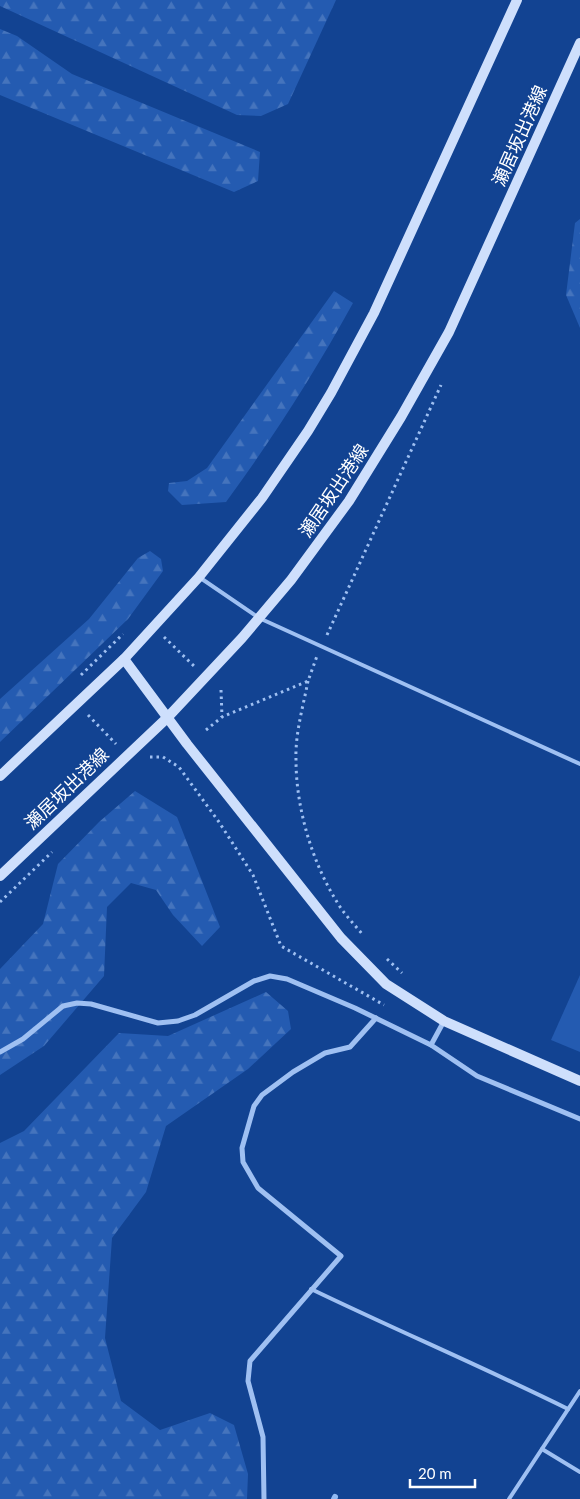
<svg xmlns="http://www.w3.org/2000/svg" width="580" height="1499" viewBox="0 0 580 1499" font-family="Lato,'Noto Sans JP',sans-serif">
	<defs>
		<pattern id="forest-firs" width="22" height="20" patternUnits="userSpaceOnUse" patternTransform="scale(1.25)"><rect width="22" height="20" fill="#245bb1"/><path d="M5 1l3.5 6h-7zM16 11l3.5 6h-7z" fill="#4574bd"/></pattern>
	</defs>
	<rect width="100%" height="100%" fill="#124392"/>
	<path fill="#245bb1" d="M 580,975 L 580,1052 L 551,1040 Z"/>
	<g fill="url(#forest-firs)">
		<path d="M 0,0 L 336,0 L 288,104 L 261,116 L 237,115 L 0,6 Z"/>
		<path d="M 0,29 L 17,36 L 72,74 L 260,152 L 258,181 L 234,192 L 0,95 Z"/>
		<path d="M 580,219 L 580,328 L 566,295 L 575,223 Z"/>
		<path d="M 334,291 L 353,303 C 315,372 273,438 226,502 L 182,505 L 168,491 L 169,483 L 187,481 L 207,468 Z"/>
		<path d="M 150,551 L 161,559 L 163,571 L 128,619 L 0,742 L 0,699 L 89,619 L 138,558 Z"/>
		<path d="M 135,791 L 177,817 L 220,927 L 202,946 L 173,915 L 156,890 L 131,883 L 107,907 L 104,976 L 44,1046 L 0,1075 L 0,969 L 43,924 L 58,864 L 99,822 Z"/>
		<path d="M 266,992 L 288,1011 L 291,1029 L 248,1069 L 166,1126 L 146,1192 L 112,1238 L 105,1338 L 121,1401 L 160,1430 L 210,1413 L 234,1425 L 248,1474 L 247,1499 L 0,1499 L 0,1143 L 24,1131 L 119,1033 L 168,1036 Z"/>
	</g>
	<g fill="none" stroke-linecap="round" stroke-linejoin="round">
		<path stroke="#90baf5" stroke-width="6" d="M 334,1499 L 335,1497"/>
		<g stroke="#9fc0f2" stroke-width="3" stroke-dasharray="2.5 4" stroke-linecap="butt">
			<path d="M 327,635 L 441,385"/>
			<path d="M 164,637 L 194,666"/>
			<path d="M 81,675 L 123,634"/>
			<path d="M 308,681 C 303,707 295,734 296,760 C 296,808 312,862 337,902 C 344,914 354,924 363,935"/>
			<path d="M 221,690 L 222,717"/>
			<path d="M 88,715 L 116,744"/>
			<path d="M 206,730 L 222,717 L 308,681 L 317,656"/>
			<path d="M 150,757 L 163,757 L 179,767 L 219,822 L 253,875 L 281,946 L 384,1005"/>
			<path d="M 0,902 L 52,852"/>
			<path d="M 387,959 L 402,973"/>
		</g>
		<g stroke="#9fc0f2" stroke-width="4">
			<path d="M 199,577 L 259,618 L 580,764"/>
			<path d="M 311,1289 C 396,1330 483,1367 568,1409"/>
			<path d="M 542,1449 L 580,1472"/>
			<path d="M 509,1499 L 580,1391"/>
		</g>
		<g stroke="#9fc0f2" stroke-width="5">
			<path d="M 444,1021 L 431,1045 L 477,1076 L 580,1119"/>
			<path d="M 0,1052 L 23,1039 L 63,1006 L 77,1003 L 91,1004 L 158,1023 L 178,1021 L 195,1015 L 254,981 L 270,976 L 287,979 L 355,1008 L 431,1045"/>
			<path d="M 264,1499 L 263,1437 L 248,1381 L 250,1361 L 341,1256 L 258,1188 L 243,1162 L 242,1148 L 254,1106 L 262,1095 L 293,1072 L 325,1053 L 350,1047 L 376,1018"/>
		</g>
		<g stroke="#cedffc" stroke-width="10">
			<path d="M 124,659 L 187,744 L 341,938 L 386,984 L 444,1021 L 580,1081"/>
			<path d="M 0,776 L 124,659 L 199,577 L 262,498 L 308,431 L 331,393 L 374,313 L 517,0"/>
			<path d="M 0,876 L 167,718 L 242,638 L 291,580 L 349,501 L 401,417 L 449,332 L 580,43"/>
		</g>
	</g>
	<g text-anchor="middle" stroke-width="4" stroke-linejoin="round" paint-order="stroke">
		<g font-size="18" fill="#fff" stroke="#124392">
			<text transform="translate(520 136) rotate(-66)" y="6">瀬居坂出港線</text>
			<text transform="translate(334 491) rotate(-56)" y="6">瀬居坂出港線</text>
			<text transform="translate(67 789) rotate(-44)" y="6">瀬居坂出港線</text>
		</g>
	</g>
	<path d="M410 1479v8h65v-8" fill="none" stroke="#ffffff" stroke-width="2.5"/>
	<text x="418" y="1479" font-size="15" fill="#ffffff" stroke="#124392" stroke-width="4" paint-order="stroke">20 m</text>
</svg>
